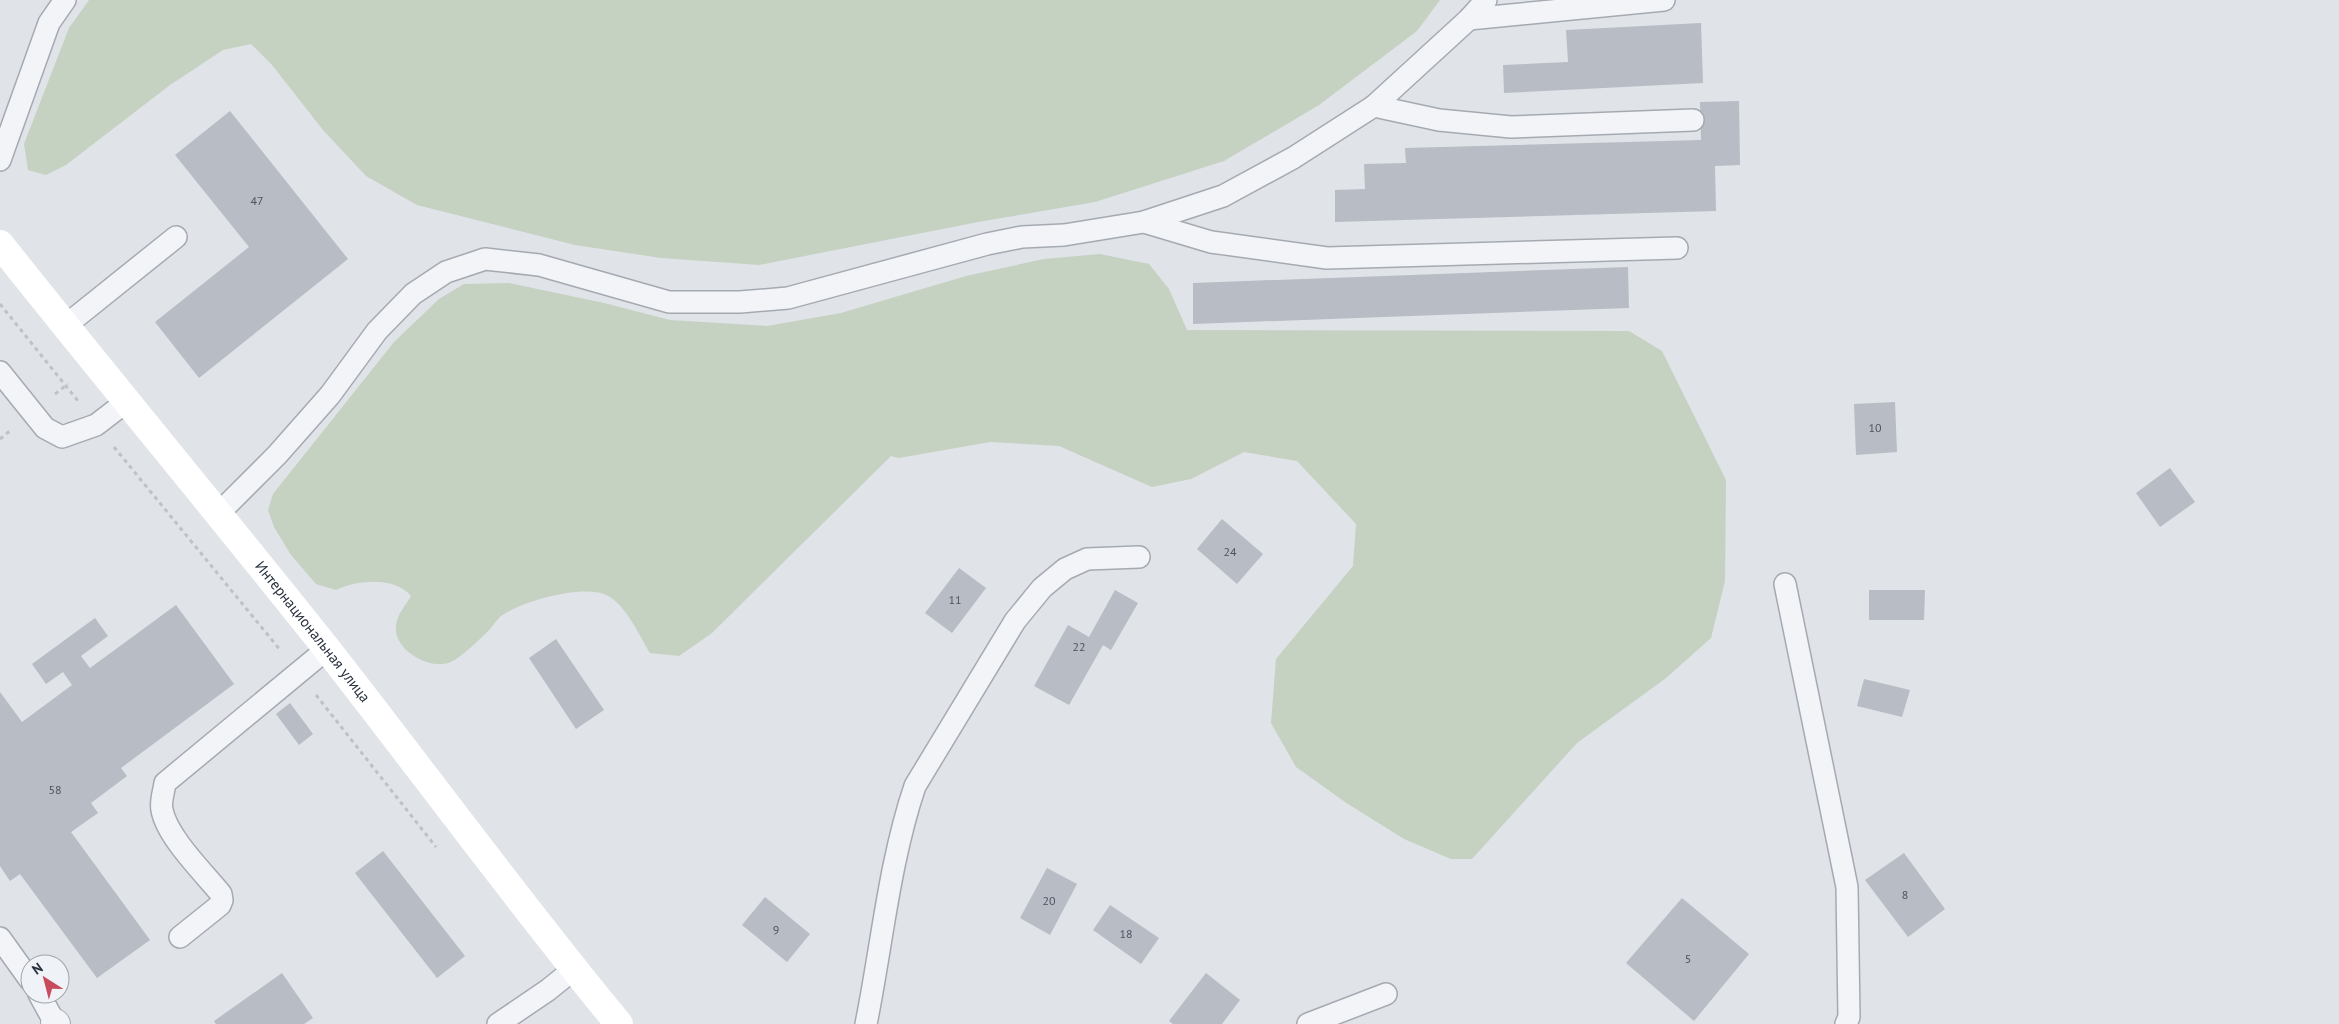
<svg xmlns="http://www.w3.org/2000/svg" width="2339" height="1024" viewBox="0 0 2339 1024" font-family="'PT Sans',sans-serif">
	<rect width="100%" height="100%" fill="#e0e3e8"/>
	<g fill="#c5d1c1">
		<path d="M 89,0 L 1440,0 L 1417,31 L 1319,105 L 1224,161 L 1095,202 L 978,222 L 759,265 L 661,258 L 575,245 L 417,205 L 366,176 L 323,130 L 272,65 L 251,44 L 223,50 L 170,85 L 66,165 L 46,175 L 28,170 L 24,144 L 69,28 Z"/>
		<path d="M 1100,254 L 1149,264 L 1169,289 L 1187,330 L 1629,331 L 1662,351 L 1726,480 L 1725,581 L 1711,638 L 1666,678 L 1577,743 L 1472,859 L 1451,859 L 1404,839 L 1345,802 L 1296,767 L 1271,723 L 1276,659 L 1353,566 L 1356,524 L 1297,461 L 1244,452 L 1191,479 L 1152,487 L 1059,446 L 990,442 L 899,458 L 891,456 L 712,633 L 679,656 L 650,653 C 639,635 628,609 610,597 C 588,582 522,601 501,616 C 496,620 492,628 486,633 C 479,640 460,658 451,662 C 430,671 393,650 396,626 C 397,614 406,605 411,596 C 395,576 356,580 336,590 L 316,584 L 291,555 L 274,527 L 268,510 L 273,494 L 394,342 L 439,299 L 464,284 L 509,283 L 604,303 L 670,320 L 767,326 L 841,313 L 966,276 L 1044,259 Z"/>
	</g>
	<g fill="#b7bcc5">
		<path d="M 1701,23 L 1703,83 L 1504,93 L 1503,65 L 1568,62 L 1566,30 Z"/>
		<path d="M 1739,101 L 1740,165 L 1715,166 L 1716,211 L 1335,222 L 1335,190 L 1365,189 L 1364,164 L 1406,163 L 1405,148 L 1701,140 L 1700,102 Z"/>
		<path d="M 230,111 L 348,259 L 199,378 L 155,322 L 249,247 L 175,155 Z"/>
		<path d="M 1628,267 L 1629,308 L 1193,324 L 1193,283 Z"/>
		<path d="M 1895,402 L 1897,452 L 1856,455 L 1854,404 Z"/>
		<path d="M 2170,468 L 2195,502 L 2160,527 L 2136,493 Z"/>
		<path d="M 1222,519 L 1263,554 L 1237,584 L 1197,549 Z"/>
		<path d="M 959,568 L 986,588 L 952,633 L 925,613 Z"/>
		<path d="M 1115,590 L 1138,603 L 1111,650 L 1103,645 L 1069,705 L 1034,686 L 1068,625 L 1089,637 Z"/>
		<path d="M 1869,590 L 1925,590 L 1924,620 L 1869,620 Z"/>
		<path d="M 176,605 L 234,684 L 121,768 L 127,776 L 91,803 L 98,813 L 71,832 L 150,940 L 97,978 L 20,874 L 10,881 L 0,866 L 0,692 L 22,722 L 72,685 L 63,672 L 46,684 L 32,664 L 95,618 L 108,636 L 81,656 L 90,668 Z"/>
		<path d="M 556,639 L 604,710 L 576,729 L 529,658 Z"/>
		<path d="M 1864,679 L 1910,690 L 1902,717 L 1857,706 Z"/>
		<path d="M 290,703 L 313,734 L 299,745 L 276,714 Z"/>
		<path d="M 383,851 L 465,956 L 437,978 L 355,873 Z"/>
		<path d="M 1904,853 L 1945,909 L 1908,937 L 1865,880 Z"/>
		<path d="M 1047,868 L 1077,884 L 1050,935 L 1020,918 Z"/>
		<path d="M 765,897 L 810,934 L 787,962 L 742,925 Z"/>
		<path d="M 1682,898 L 1749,954 L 1694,1021 L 1626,963 Z"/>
		<path d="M 1110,905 L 1159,938 L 1141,964 L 1093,930 Z"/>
		<path d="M 282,973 L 313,1018 L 304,1024 L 216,1024 L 214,1021 Z"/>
		<path d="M 1206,973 L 1240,1000 L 1222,1024 L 1173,1024 L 1169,1021 Z"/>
	</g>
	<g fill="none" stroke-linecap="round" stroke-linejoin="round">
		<defs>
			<g id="service">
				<path d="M 1469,19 L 1664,0"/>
				<path d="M 1374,106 L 1439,120 L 1511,127 L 1693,120"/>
				<path d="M 0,160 L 49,23 L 65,0"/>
				<path d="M 1144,222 L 1211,242 L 1327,258 L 1677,248"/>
				<path d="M 65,326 L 176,237"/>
				<path d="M 0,372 L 45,428 L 62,437 L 96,425 L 126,402"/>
				<path d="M 218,514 L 277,455 L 330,395 L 377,331 L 413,294 L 446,272 L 485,259 L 539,265 L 669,302 L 740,302 L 788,298 L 987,244 L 1022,237 L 1064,235 L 1144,222 L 1223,196 L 1293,158 L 1374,106 L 1469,19 L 1486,0"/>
				<path d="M 1785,584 L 1847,887 L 1849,1017 L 1846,1024"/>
				<path d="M 180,937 L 220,905 L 222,900 L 221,894 C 204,873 167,837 162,810 C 160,802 164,791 165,783 L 327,649"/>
				<path d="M 0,938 L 30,980"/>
				<path d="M 39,994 L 55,1023 L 53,1024"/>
				<path d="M 498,1024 L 548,990 L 574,969"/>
				<path d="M 866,1024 C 882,945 889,863 915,786 L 1015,621 L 1042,588 L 1065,569 L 1087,559 L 1139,557"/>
				<path d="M 1308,1024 L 1386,994"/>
			</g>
			<path id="minor" d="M 55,1023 L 56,1024"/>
		</defs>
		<use href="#service" stroke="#a5aab2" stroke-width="24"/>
		<use href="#minor" stroke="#a5aab2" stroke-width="30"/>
		<g stroke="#bec1c7" stroke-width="3" stroke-dasharray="4 4" stroke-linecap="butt">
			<path d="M 0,304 L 78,401"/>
			<path d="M 55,394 L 68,384"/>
			<path d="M 0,439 L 11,430"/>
			<path d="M 114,447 L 281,651"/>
			<path d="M 316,695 L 436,847"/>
		</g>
		<use href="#service" stroke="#f2f4f7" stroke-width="21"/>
		<use href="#minor" stroke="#f2f4f7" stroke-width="28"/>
		<path stroke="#fff" stroke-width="28" id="s1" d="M 0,244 C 108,380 219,513 327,649 C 425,774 518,902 619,1024"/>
	</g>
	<g text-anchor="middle" stroke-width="5" stroke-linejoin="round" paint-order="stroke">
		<g font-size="12" fill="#4c5460">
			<text x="257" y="205">47</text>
			<text x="1875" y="432">10</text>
			<text x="1230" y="556">24</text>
			<text x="955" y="604">11</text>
			<text x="1079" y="651">22</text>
			<text x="55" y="794">58</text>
			<text x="1905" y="899">8</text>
			<text x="1049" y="905">20</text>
			<text x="776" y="934">9</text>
			<text x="1126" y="938">18</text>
			<text x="1688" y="963">5</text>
		</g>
		<g font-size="15" fill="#29313e" stroke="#eff2f6">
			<text dy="5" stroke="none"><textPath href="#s1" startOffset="498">Интернациональная улица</textPath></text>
		</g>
	</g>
	<g transform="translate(45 979) rotate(324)"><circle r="24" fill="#eff2f6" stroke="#a0a5ac"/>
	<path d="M0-4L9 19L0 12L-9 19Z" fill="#c74b5c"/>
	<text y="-8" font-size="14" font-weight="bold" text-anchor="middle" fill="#29313e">N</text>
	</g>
</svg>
